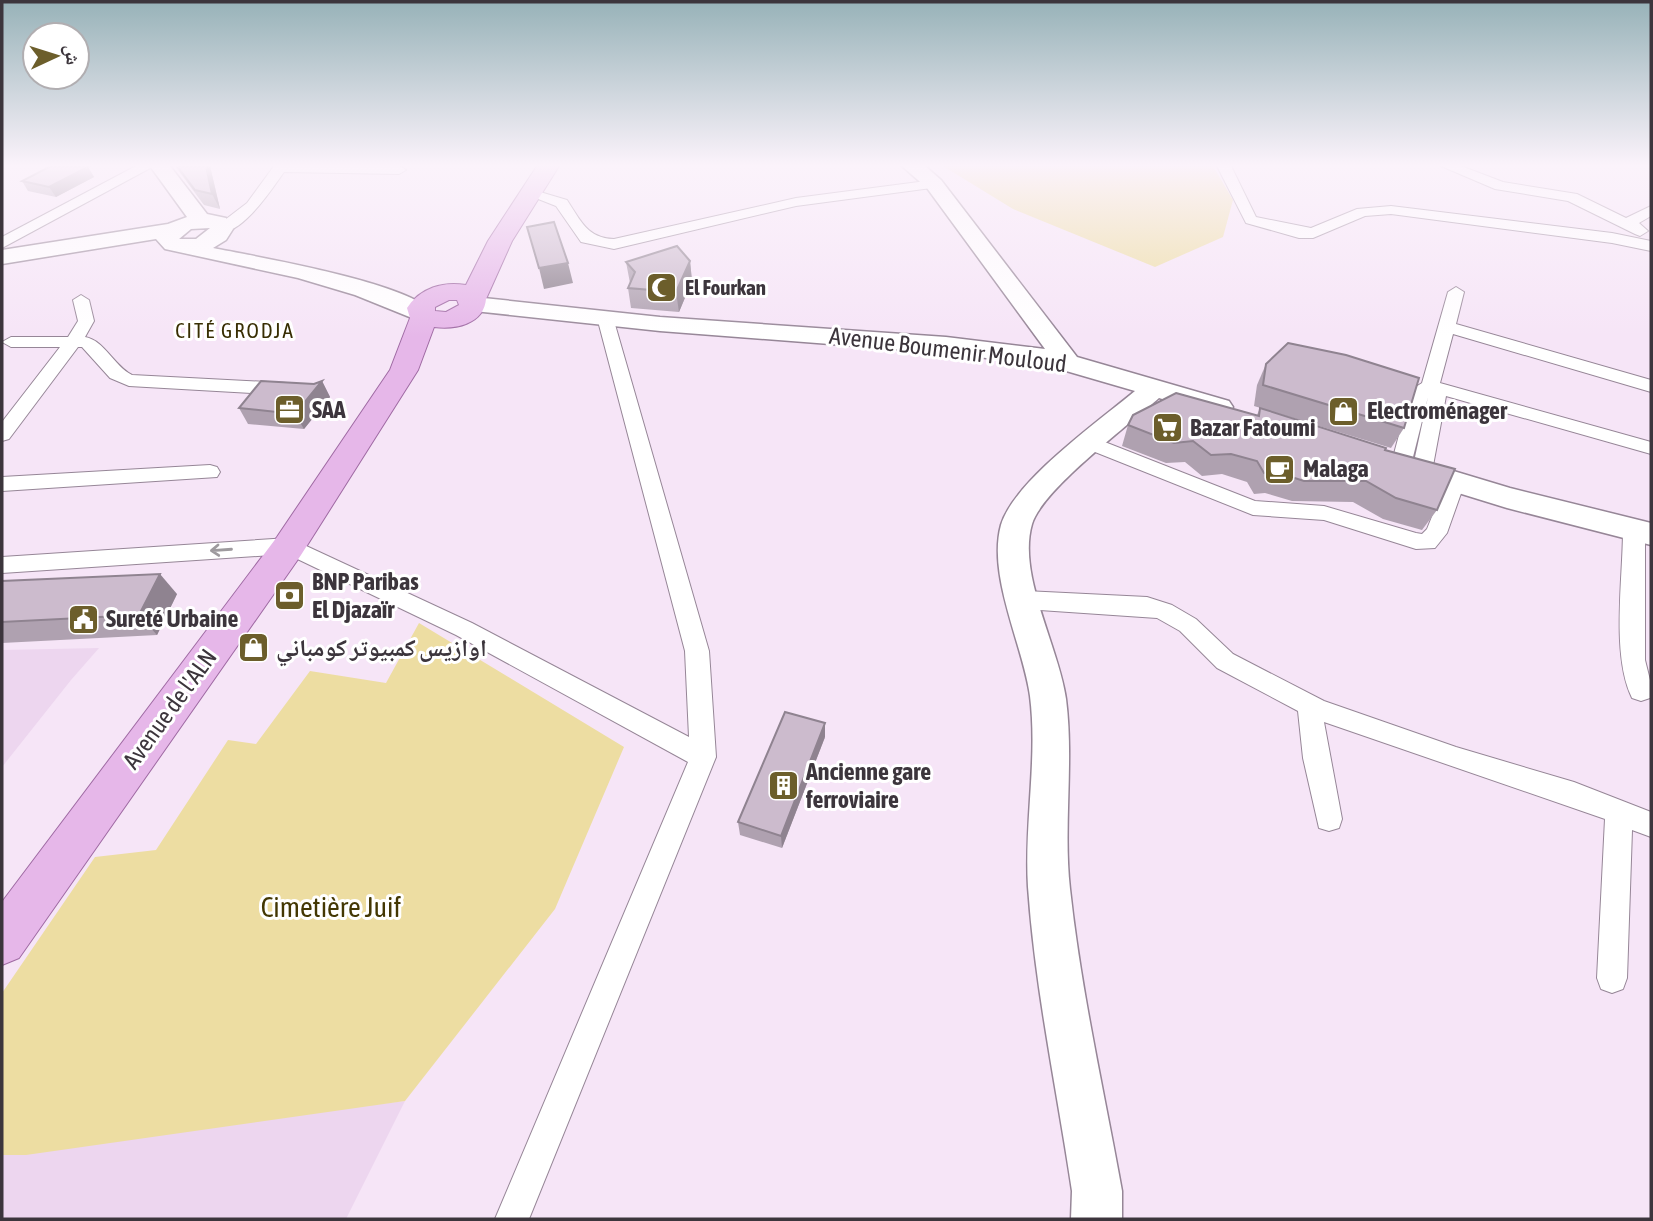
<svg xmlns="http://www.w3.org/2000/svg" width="1653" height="1221" viewBox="0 0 1653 1221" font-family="'Asap Condensed','Noto Naskh Arabic',sans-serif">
	<rect width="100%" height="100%" fill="#f6e5f7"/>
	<g fill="#edd6ef">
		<path d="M 99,648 L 71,680 L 2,767 L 2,650 Z"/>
		<path d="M 405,1101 L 346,1219 L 2,1219 L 2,1150 Z"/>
	</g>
	<g fill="#eddda2">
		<path d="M 943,166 L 1213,166 L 1233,200 L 1223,237 L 1155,267 L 1013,209 Z"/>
		<path d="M 419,623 L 624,747 L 555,909 L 405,1101 L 26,1155 L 2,1155 L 2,993 L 95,857 L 156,850 L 228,740 L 256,744 L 310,671 L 386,683 Z"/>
	</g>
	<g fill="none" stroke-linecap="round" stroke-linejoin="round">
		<defs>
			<g id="street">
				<path d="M 136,166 L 154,166 L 2,248 L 2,237 Z"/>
				<path d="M 274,166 L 400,166 L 406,170 L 399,174 L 284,172 C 272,189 240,238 217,232 L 217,226 L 247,203 Z"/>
				<path d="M 1217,166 L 1231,166 L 1256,217 L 1311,228 L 1357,209 L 1391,206 L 1612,233 L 1651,241 L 1651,251 L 1612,243 L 1391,214 L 1365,216 L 1313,238 L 1299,238 L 1246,223 Z"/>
				<path d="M 1441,166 L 1461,166 L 1503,182 L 1577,194 L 1626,218 L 1651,206 L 1651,216 L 1639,223 L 1648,231 L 1640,236 L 1635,234 L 1568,201 L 1495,189 Z"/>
				<path d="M 934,180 L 939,181 L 939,187 L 796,206 L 614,249 L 581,242 L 556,206 L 523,193 L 530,189 L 567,200 C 581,221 587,238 614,239 L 796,198 Z"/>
				<path d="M 1456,287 L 1464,292 L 1456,324 L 1651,380 L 1651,392 L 1453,334 L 1440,383 L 1651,442 L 1651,454 L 1446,396 L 1432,471 L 1422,478 L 1412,471 L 1428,397 L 1411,465 L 1401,472 L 1394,470 L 1391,465 L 1411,390 L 1422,383 L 1448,292 Z"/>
				<path d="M 81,295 L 89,300 L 94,321 L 85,337 C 104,340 114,366 132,375 L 286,383 L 295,389 L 286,395 L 129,386 L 110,378 L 82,347 L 78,347 L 9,439 L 2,441 L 2,422 L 60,347 L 11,347 L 2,342 L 11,337 L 68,337 L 78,321 L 73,300 Z"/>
				<path d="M 606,316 L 614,321 L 709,651 L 716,757 L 529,1219 L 495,1219 L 688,762 L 456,635 L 287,554 L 2,573 L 2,557 L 289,538 L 472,623 L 689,737 L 685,651 L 598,321 Z"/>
				<path d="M 1092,437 L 1255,501 L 1324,506 L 1416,533 L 1422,534 L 1427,529 L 1448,477 L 1462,477 L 1465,482 L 1447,533 L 1435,548 L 1416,549 L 1324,520 L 1253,515 L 1085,448 L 1082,443 L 1085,438 Z"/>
				<path d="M 210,465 L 217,467 L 220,472 L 217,477 L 2,491 L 2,477 Z"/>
				<path d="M 1634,522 L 1641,525 L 1645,530 L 1645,660 L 1651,684 L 1650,698 L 1641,701 L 1632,698 C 1611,655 1623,579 1623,530 L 1627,525 Z"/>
				<path d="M 1025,591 L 1147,597 L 1172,605 L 1196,619 L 1233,654 L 1324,701 L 1456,747 L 1574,782 L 1651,812 L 1651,837 L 1632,830 L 1627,978 L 1623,989 L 1612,993 L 1601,989 L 1597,978 L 1605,819 L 1324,722 L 1342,819 L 1339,828 L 1329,831 L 1319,828 L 1303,758 L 1298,711 L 1217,668 L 1180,631 L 1157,618 L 1025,609 L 1017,606 L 1014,600 L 1017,594 Z"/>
			</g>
			<g id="secondary">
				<path d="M 150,166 L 170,166 L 207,214 L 226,218 L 233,229 L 226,240 L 213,248 C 253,256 412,283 433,313 L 430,318 L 412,318 L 355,295 L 298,278 L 165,249 L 156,239 L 2,264 L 2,250 L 168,224 L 187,217 ZM 210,228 L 196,239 L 179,239 L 191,229 Z"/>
				<path d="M 902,166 L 925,166 L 941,180 L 1077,357 L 1229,401 L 1233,407 L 1229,413 L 1219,416 L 1159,398 C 1130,424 1042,490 1032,524 C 1017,575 1059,647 1066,699 C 1074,762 1063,826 1070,889 C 1081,991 1104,1091 1122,1191 L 1122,1219 L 1071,1219 L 1072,1191 C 1057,1090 1035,989 1028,887 C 1024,823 1038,759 1030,696 C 1023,645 987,576 1001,525 C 1014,481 1099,421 1135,391 L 1049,366 L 946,353 L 660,331 L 474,311 L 465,309 L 462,304 L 465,299 L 474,297 L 660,317 L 946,337 L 1045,349 L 927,188 Z"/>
				<path d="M 1407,457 L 1510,488 L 1651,523 L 1651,545 L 1507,508 L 1397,474 L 1392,467 L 1397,460 Z"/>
			</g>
			<path id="primary" d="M 537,166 L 559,166 L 512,241 L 486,299 C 484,324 455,330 434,327 L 418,370 L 301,555 L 19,958 L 2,965 L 2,902 L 277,537 L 390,370 L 410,318 L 407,308 C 420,288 443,281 466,285 L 488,241 ZM 449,300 L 457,300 L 459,305 L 446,312 L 435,311 L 435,307 Z"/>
		</defs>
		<use href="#street" stroke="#968697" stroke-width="2"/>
		<use href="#secondary" stroke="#968697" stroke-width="3"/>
		<use href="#primary" stroke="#9f6aa3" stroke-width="2"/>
		<use href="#street" fill="#fff" fill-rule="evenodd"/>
		<use href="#secondary" fill="#fff" fill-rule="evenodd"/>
		<use href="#primary" fill="#e6b7e9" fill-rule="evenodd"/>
	</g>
	<g fill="#afa1b0">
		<path d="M 175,166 L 210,166 L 220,209 L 204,205 Z"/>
		<path d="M 88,167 L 94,177 L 56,197 L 28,191 L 22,181 Z"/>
		<path d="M 690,261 L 692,281 L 679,312 L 631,308 L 628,288 L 630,283 L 626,262 Z"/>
		<path d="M 1266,364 L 1404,428 L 1391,448 L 1254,406 L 1257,385 Z"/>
		<path d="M 322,381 L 330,397 L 304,429 L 248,424 L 239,408 Z"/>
		<path d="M 1260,408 L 1385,450 L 1437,510 L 1422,530 L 1383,519 L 1353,502 L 1292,501 L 1265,493 L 1254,494 L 1247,482 L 1222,474 L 1202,476 L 1185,462 L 1166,463 L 1122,446 L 1128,425 L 1257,415 Z"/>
		<path d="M 2,581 L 177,594 L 157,635 L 2,643 Z"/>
		<path d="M 825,737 L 782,848 L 740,835 L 738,822 Z"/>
	</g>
	<g fill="#8f8390">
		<path d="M 206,166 L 210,166 L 220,209 L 212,194 Z"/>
		<path d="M 88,167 L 94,177 L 56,197 L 49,187 Z"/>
		<path d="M 690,261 L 692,281 L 679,312 L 676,292 Z"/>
		<path d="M 568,263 L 573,283 L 544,289 L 539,268 Z"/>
		<path d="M 322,381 L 330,397 L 304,429 L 295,414 Z"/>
		<path d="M 160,574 L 177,594 L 157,635 L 139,615 Z"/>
		<path d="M 825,723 L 825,737 L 782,848 L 781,836 Z"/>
	</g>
	<g fill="#ccbbcd" stroke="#8f8390" stroke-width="2">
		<path d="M 51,166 L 76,166 L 88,167 L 49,187 L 22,181 Z"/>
		<path d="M 177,166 L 206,166 L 212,194 L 195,190 Z"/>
		<path d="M 554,222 L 568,263 L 539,268 L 527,227 Z"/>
		<path d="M 677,246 L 690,261 L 676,292 L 628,288 L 635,272 L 626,262 Z"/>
		<path d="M 1288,343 L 1346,355 L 1419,378 L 1404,428 L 1263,385 L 1266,364 Z"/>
		<path d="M 261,381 L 314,384 L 322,381 L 295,414 L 239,408 Z"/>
		<path d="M 1176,393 L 1259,416 L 1260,408 L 1386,448 L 1385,450 L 1455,469 L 1437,510 L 1396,498 L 1366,481 L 1304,481 L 1276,472 L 1264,473 L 1257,461 L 1231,454 L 1211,455 L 1193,441 L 1174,443 L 1128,425 L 1133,415 Z"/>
		<path d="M 160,574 L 139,615 L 2,622 L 2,581 Z"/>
		<path d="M 785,712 L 825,723 L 781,836 L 738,822 Z"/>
	</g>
	<defs><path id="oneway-shaft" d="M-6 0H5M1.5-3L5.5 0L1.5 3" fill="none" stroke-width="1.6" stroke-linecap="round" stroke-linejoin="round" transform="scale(1.75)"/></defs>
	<use stroke="#9e9a9e" href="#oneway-shaft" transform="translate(221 550) rotate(176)"/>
	<linearGradient id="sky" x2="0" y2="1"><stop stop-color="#97b2b8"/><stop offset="0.49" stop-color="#fbf3fb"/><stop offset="1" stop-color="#fbf3fb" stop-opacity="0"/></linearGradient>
	<rect width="1653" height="337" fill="url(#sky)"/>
	<defs>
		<symbol id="mosque-square" viewBox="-11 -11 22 22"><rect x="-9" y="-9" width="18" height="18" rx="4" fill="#6c5e2b" stroke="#fff"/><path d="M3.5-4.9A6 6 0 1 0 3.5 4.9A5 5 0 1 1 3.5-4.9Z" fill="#fff"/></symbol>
		<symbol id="office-square" viewBox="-11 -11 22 22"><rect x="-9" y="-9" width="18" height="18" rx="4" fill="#6c5e2b" stroke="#fff"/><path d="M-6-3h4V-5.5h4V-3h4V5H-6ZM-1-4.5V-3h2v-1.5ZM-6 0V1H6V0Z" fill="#fff"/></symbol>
		<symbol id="shop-square" viewBox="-11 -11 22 22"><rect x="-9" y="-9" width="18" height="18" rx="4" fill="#6c5e2b" stroke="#fff"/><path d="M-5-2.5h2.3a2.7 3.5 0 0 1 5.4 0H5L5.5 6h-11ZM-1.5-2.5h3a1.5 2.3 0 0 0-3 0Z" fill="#fff"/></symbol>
		<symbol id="supermarket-square" viewBox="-11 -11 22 22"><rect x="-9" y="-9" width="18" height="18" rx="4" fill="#6c5e2b" stroke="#fff"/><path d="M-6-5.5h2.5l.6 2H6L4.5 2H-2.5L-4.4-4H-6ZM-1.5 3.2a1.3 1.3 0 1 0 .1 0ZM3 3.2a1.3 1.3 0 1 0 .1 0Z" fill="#fff"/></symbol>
		<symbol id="cafe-square" viewBox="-11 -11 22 22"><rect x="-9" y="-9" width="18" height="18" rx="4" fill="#6c5e2b" stroke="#fff"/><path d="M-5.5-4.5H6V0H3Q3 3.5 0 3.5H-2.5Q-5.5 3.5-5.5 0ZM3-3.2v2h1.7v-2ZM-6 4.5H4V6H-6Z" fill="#fff"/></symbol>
		<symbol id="bank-square" viewBox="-11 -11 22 22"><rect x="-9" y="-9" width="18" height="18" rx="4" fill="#6c5e2b" stroke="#fff"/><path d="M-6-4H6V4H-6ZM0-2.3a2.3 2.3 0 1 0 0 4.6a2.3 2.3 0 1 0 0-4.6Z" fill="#fff"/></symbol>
		<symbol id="civic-square" viewBox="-11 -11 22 22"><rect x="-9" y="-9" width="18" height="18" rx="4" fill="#6c5e2b" stroke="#fff"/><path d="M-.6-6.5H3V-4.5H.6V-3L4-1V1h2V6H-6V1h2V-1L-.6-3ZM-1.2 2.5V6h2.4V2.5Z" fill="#fff"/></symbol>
		<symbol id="building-square" viewBox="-11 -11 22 22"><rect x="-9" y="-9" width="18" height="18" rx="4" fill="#6c5e2b" stroke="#fff"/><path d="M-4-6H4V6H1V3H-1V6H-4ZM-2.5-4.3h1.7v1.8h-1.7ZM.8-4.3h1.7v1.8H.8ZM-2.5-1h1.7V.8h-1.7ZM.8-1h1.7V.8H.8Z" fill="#fff"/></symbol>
	</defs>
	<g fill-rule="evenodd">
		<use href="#mosque-square" x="644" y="270" width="35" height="35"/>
		<use href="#office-square" x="272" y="392" width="35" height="35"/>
		<use href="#shop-square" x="1326" y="394" width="35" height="35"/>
		<use href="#supermarket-square" x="1150" y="410" width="35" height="35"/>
		<use href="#cafe-square" x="1262" y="452" width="35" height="35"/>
		<use href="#bank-square" x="272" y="578" width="35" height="35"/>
		<use href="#civic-square" x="66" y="602" width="35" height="35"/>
		<use href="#shop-square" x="236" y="630" width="35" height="35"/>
		<use href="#building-square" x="766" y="768" width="35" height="35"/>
	</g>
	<g text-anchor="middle" stroke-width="6" stroke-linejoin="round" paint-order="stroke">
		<g font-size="21" font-weight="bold" fill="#3c353c" stroke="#fff" text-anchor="start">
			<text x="685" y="295">El Fourkan</text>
		</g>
		<g font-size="21" letter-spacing="2" fill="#382e03" stroke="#fff">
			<text x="235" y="338">CITÉ GRODJA</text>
		</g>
		<g font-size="24" fill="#3c353c" stroke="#fff">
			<text transform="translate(948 350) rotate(7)" y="8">Avenue Boumenir Mouloud</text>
			<text transform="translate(170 709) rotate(-54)" y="8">Avenue de l'ALN</text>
		</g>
		<g font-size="24" font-weight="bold" fill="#3c353c" stroke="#fff" text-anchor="start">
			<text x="312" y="418">SAA</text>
			<text x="1367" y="419">Electroménager</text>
			<text x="1190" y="436">Bazar Fatoumi</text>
			<text x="1303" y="477">Malaga</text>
			<text x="312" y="590">BNP Paribas<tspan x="312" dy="28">El Djazaïr</tspan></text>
			<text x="106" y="627">Sureté Urbaine</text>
			<text x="276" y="656">اوازيس كمبيوتر كومباني</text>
			<text x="806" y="780">Ancienne gare<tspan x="806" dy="28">ferroviaire</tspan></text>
		</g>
		<g font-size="28" fill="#433703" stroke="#fff">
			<text x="331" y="917">Cimetière Juif</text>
		</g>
	</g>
	<rect width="1653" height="1221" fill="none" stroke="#3c353c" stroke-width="7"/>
	<g transform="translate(56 56) rotate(86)"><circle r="33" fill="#ffffff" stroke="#b1aeb1" stroke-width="2"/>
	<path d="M0-5L12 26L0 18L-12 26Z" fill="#6c5e2b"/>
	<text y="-10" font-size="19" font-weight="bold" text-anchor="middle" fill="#3c353c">ش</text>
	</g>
</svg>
